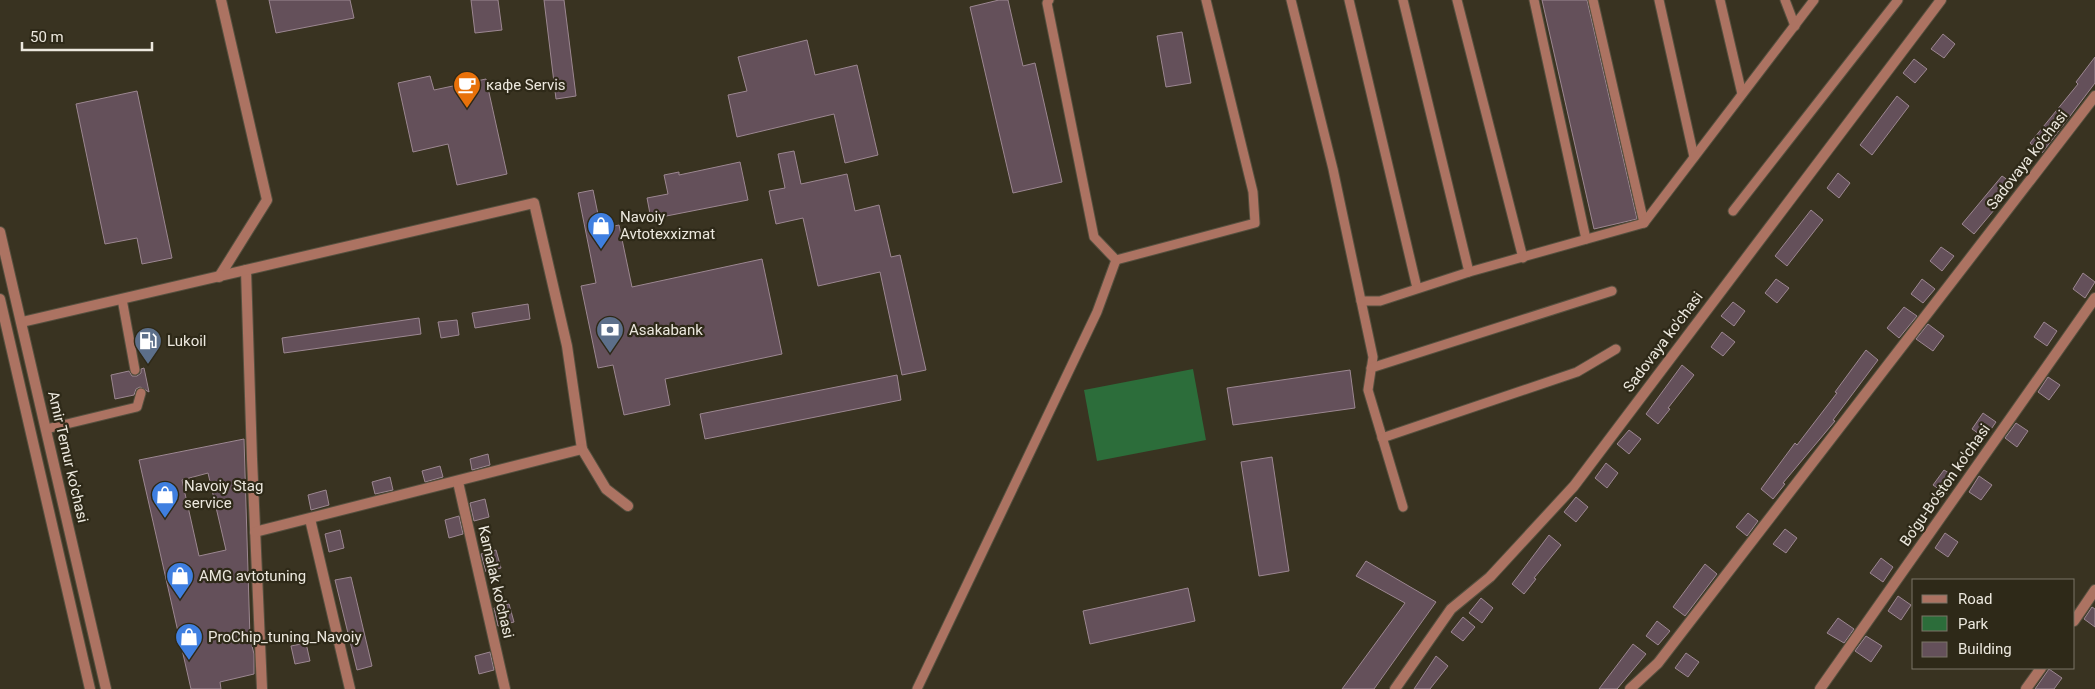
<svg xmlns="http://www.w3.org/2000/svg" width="2095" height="689" viewBox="0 0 2095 689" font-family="Roboto,sans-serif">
	<rect width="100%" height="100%" fill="#393321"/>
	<path fill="#2c6d3a" d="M 1193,369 L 1206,440 L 1097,461 L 1084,390 Z"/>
	<g fill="#64505a" stroke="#9c8791" fill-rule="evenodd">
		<path d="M 269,0 L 350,0 L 354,18 L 276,33 Z"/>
		<path d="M 471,0 L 498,0 L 502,30 L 475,33 Z"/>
		<path d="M 544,0 L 564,0 L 576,96 L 556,99 Z"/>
		<path d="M 999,0 L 1008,0 L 1023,66 L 1035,63 L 1062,182 L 1013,193 L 970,7 Z"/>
		<path d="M 1542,0 L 1587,0 L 1637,219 L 1594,229 Z"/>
		<path d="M 1182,32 L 1191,83 L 1166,87 L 1157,36 Z"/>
		<path d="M 1943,34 L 1955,44 L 1944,58 L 1931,49 Z"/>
		<path d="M 807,40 L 815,75 L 857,65 L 878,155 L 845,163 L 834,114 L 737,137 L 728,95 L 747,91 L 738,57 Z"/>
		<path d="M 2095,57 L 2095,83 L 2042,153 L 2030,143 L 2078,84 L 2076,82 Z"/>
		<path d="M 1914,59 L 1927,69 L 1915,83 L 1903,73 Z"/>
		<path d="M 430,76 L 434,90 L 486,79 L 507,174 L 457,185 L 448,144 L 413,152 L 398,83 Z"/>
		<path d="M 137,91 L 172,258 L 142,264 L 137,238 L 105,244 L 76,104 Z"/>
		<path d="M 1897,96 L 1909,106 L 1872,155 L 1860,145 Z"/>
		<path d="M 794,151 L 801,184 L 847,174 L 855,211 L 879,205 L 891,257 L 900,255 L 926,370 L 902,375 L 880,272 L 818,286 L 803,218 L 776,224 L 769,191 L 785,188 L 778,154 Z"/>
		<path d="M 740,162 L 748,200 L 651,219 L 647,198 L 668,194 L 664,175 L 679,172 L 679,175 Z"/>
		<path d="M 1838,173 L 1850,183 L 1839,198 L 1827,188 Z"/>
		<path d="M 2002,176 L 2015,185 L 1974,234 L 1962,224 Z"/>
		<path d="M 593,190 L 601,229 L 619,225 L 632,287 L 762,259 L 782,354 L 665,379 L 670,405 L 624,415 L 613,365 L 598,368 L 581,286 L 596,283 L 578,193 Z"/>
		<path d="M 1811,210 L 1823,220 L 1787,266 L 1775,256 Z"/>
		<path d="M 1941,247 L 1954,256 L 1942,271 L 1930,261 Z"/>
		<path d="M 2083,273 L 2095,282 L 2085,298 L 2073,289 Z"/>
		<path d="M 1776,279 L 1789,288 L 1777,303 L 1765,293 Z"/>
		<path d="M 1922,279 L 1935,289 L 1923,303 L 1911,294 Z"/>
		<path d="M 1733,302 L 1745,311 L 1734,326 L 1721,316 Z"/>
		<path d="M 528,304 L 530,319 L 475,328 L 472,313 Z"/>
		<path d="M 1904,307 L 1917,316 L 1899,338 L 1887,328 Z"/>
		<path d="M 419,318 L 421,334 L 284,353 L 282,338 Z"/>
		<path d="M 457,320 L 459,335 L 441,338 L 438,322 Z"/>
		<path d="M 2044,322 L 2057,331 L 2047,346 L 2034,337 Z"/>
		<path d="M 1928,324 L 1944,336 L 1933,351 L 1916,339 Z"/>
		<path d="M 1722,332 L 1735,342 L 1723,356 L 1711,347 Z"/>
		<path d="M 1866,350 L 1878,360 L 1833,420 L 1835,421 L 1783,483 L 1785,484 L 1773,499 L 1761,489 L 1795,443 L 1797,445 L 1837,393 L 1835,392 Z"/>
		<path d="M 1682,365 L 1694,375 L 1668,408 L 1670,409 L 1658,424 L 1646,414 Z"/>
		<path d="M 144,368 L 149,392 L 140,387 L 136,389 L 134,395 L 115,399 L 111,375 L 129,371 L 132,376 L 137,376 L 141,373 L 141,369 Z"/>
		<path d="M 1350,370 L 1355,408 L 1233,425 L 1227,388 Z"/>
		<path d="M 897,375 L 901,400 L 705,439 L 700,414 Z"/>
		<path d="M 2048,377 L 2060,385 L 2049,400 L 2038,392 Z"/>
		<path d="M 1983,413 L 1996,422 L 1985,438 L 1972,429 Z"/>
		<path d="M 2016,423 L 2028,431 L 2017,447 L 2005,438 Z"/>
		<path d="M 1629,430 L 1641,439 L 1629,454 L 1617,444 Z"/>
		<path d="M 244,439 L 250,638 L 254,654 L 254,674 L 220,682 L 221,689 L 191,689 L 139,460 ZM 208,473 L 226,550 L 199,556 L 182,480 Z"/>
		<path d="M 488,454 L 490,465 L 472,470 L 470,459 Z"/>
		<path d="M 1272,457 L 1289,571 L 1259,576 L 1241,462 Z"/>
		<path d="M 1606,463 L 1618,473 L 1607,488 L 1595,478 Z"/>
		<path d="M 440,466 L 443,477 L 425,482 L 422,471 Z"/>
		<path d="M 1944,470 L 1957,478 L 1946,494 L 1933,485 Z"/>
		<path d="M 1979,476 L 1992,485 L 1981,500 L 1969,492 Z"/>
		<path d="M 390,477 L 393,490 L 375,494 L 372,482 Z"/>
		<path d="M 326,490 L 329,505 L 311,510 L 308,495 Z"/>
		<path d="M 1576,497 L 1588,507 L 1576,522 L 1564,512 Z"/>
		<path d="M 485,499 L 489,517 L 474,521 L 470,503 Z"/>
		<path d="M 1748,513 L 1758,521 L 1747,536 L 1736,527 Z"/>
		<path d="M 459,516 L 463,534 L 449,538 L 445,520 Z"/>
		<path d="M 1785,529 L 1797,538 L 1786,553 L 1773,544 Z"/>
		<path d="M 340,530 L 344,548 L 329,552 L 325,534 Z"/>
		<path d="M 1945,533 L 1958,542 L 1948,557 L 1935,548 Z"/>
		<path d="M 1549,535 L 1561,545 L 1534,578 L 1536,579 L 1524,594 L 1512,584 Z"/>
		<path d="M 496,550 L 501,568 L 486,572 L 481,554 Z"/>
		<path d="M 1881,558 L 1893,567 L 1883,582 L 1870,573 Z"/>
		<path d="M 1366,561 L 1436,602 L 1374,689 L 1342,689 L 1405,603 L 1356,576 Z"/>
		<path d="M 1705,564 L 1717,574 L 1685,616 L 1673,607 Z"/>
		<path d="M 351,577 L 372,666 L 357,670 L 335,580 Z"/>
		<path d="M 1188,588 L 1195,621 L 1090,644 L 1083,611 Z"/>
		<path d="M 1898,596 L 1911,605 L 1901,620 L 1888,611 Z"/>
		<path d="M 1481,598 L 1493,608 L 1482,623 L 1469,613 Z"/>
		<path d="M 509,604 L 514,622 L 498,626 L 494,608 Z"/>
		<path d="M 2092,607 L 2095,609 L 2095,627 L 2084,619 Z"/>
		<path d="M 1463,617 L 1475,627 L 1463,641 L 1451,632 Z"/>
		<path d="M 1838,618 L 1854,629 L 1844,643 L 1827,633 Z"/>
		<path d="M 1657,621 L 1670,631 L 1658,645 L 1646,636 Z"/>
		<path d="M 1866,636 L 1882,646 L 1871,662 L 1855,651 Z"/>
		<path d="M 306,643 L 310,661 L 295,664 L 291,646 Z"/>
		<path d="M 1633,644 L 1646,654 L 1617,689 L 1599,689 Z"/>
		<path d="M 490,652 L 494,670 L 479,674 L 475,656 Z"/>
		<path d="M 1686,653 L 1699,662 L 1688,677 L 1675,668 Z"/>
		<path d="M 1436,656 L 1448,666 L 1430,689 L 1414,689 Z"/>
		<path d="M 2049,669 L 2062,678 L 2054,689 L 2035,689 Z"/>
	</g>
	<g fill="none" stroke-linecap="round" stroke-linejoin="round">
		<defs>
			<g id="service">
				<path d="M 1049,0 L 1047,3 L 1094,237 L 1116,260"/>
				<path d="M 1291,0 L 1333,169 L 1373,357 L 1368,390 L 1403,507"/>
				<path d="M 1349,0 L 1417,288"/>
				<path d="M 1403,0 L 1469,272"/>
				<path d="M 1457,0 L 1523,258"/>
				<path d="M 1534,0 L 1586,239"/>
				<path d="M 1593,0 L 1644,223"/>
				<path d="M 1659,0 L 1694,157"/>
				<path d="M 1720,0 L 1742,94"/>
				<path d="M 1785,0 L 1795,26"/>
				<path d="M 1733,211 L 1898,0"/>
				<path d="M 1116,260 L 1255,223 L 1253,192 L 1206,0"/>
				<path d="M 122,299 L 135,370"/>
				<path d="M 1361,301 L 1380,301 L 1469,272 L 1644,223 L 1814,0"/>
				<path d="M 1371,368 L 1612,291"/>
				<path d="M 46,429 L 137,407 L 141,393"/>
				<path d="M 1382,438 L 1577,372 L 1616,349"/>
				<path d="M 917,689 L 1097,312 L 1116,260"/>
			</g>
			<g id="minor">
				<path d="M 246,270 L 252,459 L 262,689"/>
				<path d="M 219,277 L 267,200 L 221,0"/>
				<path d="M 22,322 L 534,203 L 567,346 L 582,449 L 255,532"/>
				<path d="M 582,449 L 606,489 L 628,506"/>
				<path d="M 458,482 L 505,689"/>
				<path d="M 310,519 L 350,689"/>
				<path d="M 2074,621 L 2095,590"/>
				<path d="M 1395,689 L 1451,609 L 1490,577 L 1574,486 L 1941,0"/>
				<path d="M 1630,689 L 1658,663 L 2095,96"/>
				<path d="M 1820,689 L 2095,298"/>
				<path d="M 2026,689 L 2041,668"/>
			</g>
			<g id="tertiary">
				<path d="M 0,232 L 106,689"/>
				<path d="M 0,299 L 90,689"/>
			</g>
		</defs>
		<use href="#service" stroke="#56503f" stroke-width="11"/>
		<use href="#minor" stroke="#56503f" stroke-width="12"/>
		<use href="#tertiary" stroke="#56503f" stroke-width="12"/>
		<use href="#service" stroke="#ac7362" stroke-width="9"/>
		<use href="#minor" stroke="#ac7362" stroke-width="10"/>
		<use href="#tertiary" stroke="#ac7362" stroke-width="10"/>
	</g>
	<defs>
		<symbol id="cafe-pin" viewBox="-11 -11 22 30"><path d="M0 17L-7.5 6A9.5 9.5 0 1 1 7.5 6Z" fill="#e8710a" stroke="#2e2918"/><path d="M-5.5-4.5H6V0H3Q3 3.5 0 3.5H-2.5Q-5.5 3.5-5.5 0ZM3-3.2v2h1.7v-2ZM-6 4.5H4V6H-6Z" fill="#fff"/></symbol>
		<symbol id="shop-pin" viewBox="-11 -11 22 30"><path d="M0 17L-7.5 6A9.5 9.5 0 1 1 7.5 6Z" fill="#3f7fe0" stroke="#2e2918"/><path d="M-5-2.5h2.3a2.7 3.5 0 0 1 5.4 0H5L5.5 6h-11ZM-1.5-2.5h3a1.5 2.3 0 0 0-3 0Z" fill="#fff"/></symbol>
		<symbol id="bank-pin" viewBox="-11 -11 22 30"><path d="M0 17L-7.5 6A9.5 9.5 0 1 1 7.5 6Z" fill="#5c6f8a" stroke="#2e2918"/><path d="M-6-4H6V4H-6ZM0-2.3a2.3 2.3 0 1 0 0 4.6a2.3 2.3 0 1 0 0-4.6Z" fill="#fff"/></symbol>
		<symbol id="fuel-pin" viewBox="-11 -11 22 30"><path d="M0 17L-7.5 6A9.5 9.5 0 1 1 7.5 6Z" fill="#5c6f8a" stroke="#2e2918"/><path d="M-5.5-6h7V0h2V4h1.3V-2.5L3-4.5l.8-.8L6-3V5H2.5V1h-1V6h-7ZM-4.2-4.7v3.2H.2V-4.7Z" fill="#fff"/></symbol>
	</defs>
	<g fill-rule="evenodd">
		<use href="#cafe-pin" x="451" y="69" width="32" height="43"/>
		<use href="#shop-pin" x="585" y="210" width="32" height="43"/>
		<use href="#bank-pin" x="594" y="314" width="32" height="43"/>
		<use href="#fuel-pin" x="132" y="325" width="32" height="43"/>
		<use href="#shop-pin" x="149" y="479" width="32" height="43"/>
		<use href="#shop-pin" x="164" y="560" width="32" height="43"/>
		<use href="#shop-pin" x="173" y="621" width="32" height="43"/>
	</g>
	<g text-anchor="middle" stroke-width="4.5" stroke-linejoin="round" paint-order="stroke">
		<g font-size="15" fill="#ece8de" stroke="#2e2918" text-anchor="start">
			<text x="486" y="90">кафе Servis</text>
			<text x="620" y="222">Navoiy<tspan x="620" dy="17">Avtotexxizmat</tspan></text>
			<text x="629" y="335">Asakabank</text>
			<text x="167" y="346">Lukoil</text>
			<text x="184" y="491">Navoiy Stag<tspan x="184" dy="17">service</tspan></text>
			<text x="199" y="581">AMG avtotuning</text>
			<text x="208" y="642">ProChip_tuning_Navoiy</text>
		</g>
		<g font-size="15" fill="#ece8de" stroke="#2e2918">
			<text transform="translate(2027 160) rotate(-52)" y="5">Sadovaya ko'chasi</text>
			<text transform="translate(1663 342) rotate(-53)" y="5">Sadovaya ko'chasi</text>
			<text transform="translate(68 457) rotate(77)" y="5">Amir Temur ko'chasi</text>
			<text transform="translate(1945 485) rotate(-55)" y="5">Bo'gu-Bo'ston ko'chasi</text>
			<text transform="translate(496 582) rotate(77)" y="5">Kamalak ko'chasi</text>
		</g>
	</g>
	<rect x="1912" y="579" width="162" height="90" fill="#2e2918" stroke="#7a7567"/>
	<rect x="1922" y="595" width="25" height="8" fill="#ac7362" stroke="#7a7567"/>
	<text x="1958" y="604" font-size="15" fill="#ece8de">Road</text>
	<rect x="1922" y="616" width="25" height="15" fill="#2c6d3a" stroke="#7a7567"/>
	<text x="1958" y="629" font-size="15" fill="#ece8de">Park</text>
	<rect x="1922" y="642" width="25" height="15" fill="#64505a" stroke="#7a7567"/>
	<text x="1958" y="654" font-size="15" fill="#ece8de">Building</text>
	<path d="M22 42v8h130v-8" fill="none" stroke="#ece8de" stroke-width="2.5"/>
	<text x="30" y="42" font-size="15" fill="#ece8de" stroke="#2e2918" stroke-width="4" paint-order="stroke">50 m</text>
</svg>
